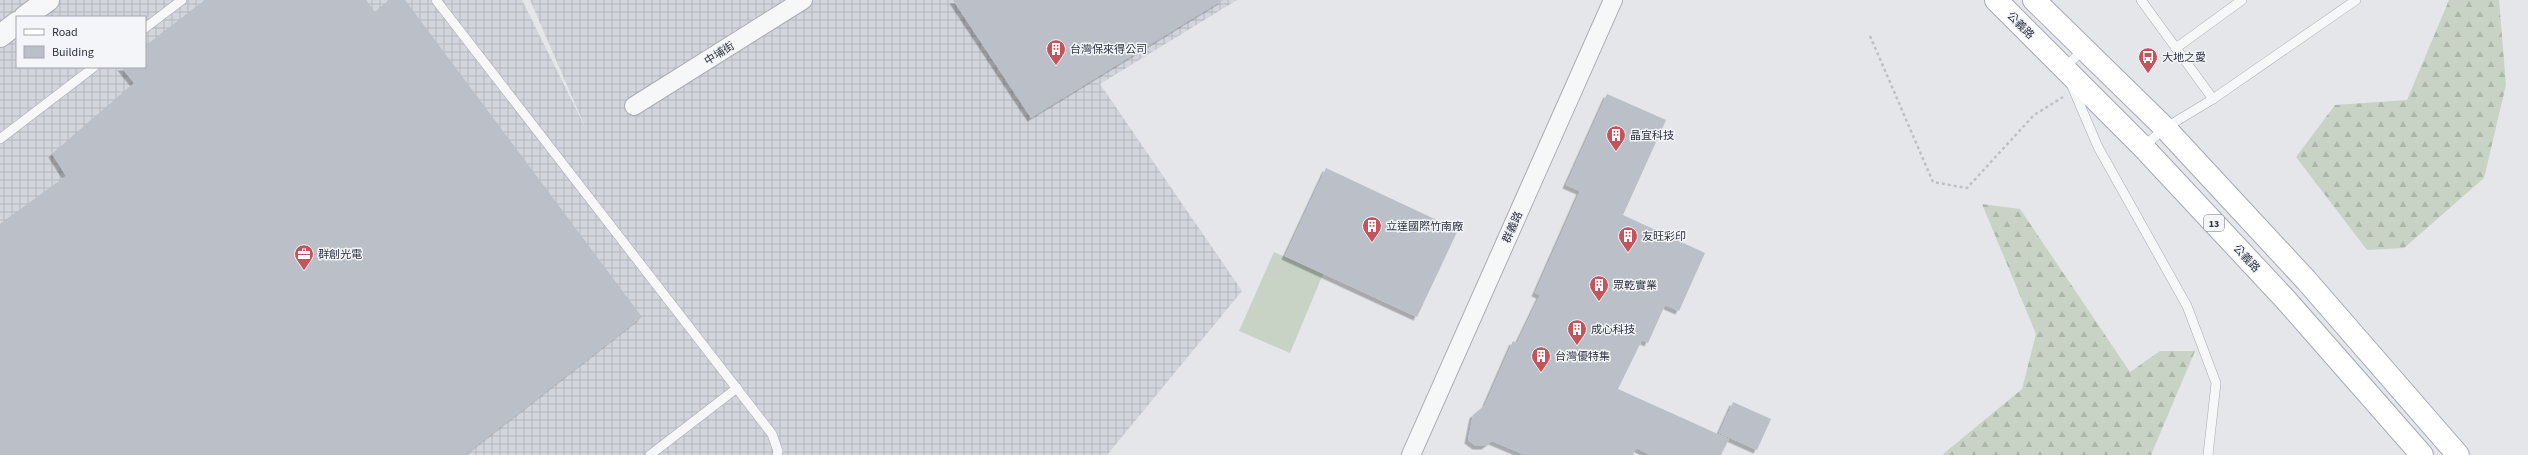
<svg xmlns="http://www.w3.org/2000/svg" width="2528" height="455" viewBox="0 0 2528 455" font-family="'Source Sans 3','Noto Sans TC',sans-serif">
	<defs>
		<pattern id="industrial-grid" width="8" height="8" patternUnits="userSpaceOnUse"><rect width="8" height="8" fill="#d2d5dc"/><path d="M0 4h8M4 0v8" fill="none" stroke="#b5b7be"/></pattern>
		<pattern id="forest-firs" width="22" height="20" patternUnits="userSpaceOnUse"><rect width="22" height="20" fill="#c8d3c5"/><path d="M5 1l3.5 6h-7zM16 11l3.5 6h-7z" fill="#acb6aa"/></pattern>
		<filter id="shadow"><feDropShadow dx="-3.5" dy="3.5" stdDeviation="0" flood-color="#0004"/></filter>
	</defs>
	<rect width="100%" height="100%" fill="#e4e6ea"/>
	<path fill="url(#industrial-grid)" fill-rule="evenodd" d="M 0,0 L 522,0 L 586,129 L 530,0 L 1237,0 L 1100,84 L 1242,291 L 1107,455 L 0,455 ZM 17,17 L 145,17 L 145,67 L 17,67 Z"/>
	<path fill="#c8d3c5" d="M 1274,252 L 1323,274 L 1290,353 L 1239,331 Z"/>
	<g fill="url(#forest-firs)">
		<path d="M 2449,0 L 2499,0 L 2506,85 L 2484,178 L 2404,248 L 2367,250 L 2296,157 L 2335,105 L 2407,100 Z"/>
		<path d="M 1982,204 L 2020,209 L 2130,372 L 2160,351 L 2195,351 L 2151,455 L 1942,455 L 2022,389 L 2036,334 Z"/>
	</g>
	<g fill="#bbbfc7" filter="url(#shadow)">
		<path d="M 205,0 L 366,0 L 375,12 L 389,0 L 405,0 L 642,317 L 465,455 L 0,455 L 0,224 L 66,176 L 52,154 L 134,83 L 121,67 L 145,67 L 145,46 Z"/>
		<path d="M 953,0 L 1223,0 L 1031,118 Z"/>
		<path d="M 1607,94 L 1666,120 L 1623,215 L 1705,253 L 1679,311 L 1665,305 L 1648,343 L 1642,340 L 1618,389 L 1729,439 L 1721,455 L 1651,455 L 1636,448 L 1633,455 L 1525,455 L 1492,441 L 1485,446 L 1476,446 L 1468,440 L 1473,415 L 1485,405 L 1513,341 L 1517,343 L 1540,295 L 1535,293 L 1580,191 L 1566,185 Z"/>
		<path d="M 1326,168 L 1458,230 L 1417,317 L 1285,256 Z"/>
		<path d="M 1733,402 L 1771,419 L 1757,450 L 1719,433 Z"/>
	</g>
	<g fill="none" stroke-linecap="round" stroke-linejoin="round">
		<defs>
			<g id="service">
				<path d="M 436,0 L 772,434 L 778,451 L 777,455"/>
				<path d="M 2141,0 L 2213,99"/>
				<path d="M 145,28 L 182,0"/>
				<path d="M 2176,48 L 2242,0"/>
				<path d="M 2064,68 L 2084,49"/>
				<path d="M 2071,84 L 2098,147 L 2187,306 L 2216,383 L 2208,455"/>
				<path d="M 0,139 L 94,67"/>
				<path d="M 2143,147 L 2165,128 L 2213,99 L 2356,0"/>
				<path d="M 650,455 L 737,388"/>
			</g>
			<g id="minor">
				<path d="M 634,106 L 803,0"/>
				<path d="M 1411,455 L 1613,0"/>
			</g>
			<g id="tertiary">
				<path d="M 25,17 L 48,0"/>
				<path d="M 0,36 L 17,23"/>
			</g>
			<g id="primary">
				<path d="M 1996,0 L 2143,147 L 2285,299 L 2422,455"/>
				<path d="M 2034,0 L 2165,128 L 2306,280 L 2458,455"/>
			</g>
		</defs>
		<use href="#service" stroke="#a9acb4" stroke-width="10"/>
		<use href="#minor" stroke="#a9acb4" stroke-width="20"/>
		<use href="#tertiary" stroke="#a9acb4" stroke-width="24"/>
		<use href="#primary" stroke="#a4a9b5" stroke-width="24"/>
		<path stroke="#bec0c5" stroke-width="2.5" stroke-dasharray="3 3" stroke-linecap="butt" d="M 1870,36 L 1933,182 L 1967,188 L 2034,115 L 2063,97"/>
		<use href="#service" stroke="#f6f7f9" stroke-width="9"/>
		<use href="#minor" stroke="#f6f7f9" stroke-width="18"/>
		<use href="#tertiary" stroke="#f6f7f9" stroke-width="22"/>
		<use href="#primary" stroke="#fff" stroke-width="22"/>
	</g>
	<defs>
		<symbol id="building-pin" viewBox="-11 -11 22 30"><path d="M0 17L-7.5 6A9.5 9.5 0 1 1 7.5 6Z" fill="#c4545c" stroke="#f3f5f8"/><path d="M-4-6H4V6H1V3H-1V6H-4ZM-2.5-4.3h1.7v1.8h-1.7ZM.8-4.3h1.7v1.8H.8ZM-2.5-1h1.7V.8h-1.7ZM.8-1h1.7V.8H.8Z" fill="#fff"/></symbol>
		<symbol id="bus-pin" viewBox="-11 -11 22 30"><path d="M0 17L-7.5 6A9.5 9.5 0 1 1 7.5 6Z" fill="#c4545c" stroke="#f3f5f8"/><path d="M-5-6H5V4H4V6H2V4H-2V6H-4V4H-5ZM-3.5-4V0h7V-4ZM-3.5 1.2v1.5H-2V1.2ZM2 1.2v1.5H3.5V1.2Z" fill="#fff"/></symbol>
		<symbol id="office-pin" viewBox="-11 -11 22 30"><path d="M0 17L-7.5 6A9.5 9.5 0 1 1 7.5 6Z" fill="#c4545c" stroke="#f3f5f8"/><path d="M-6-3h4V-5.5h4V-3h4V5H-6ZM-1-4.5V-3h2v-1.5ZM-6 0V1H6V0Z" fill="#fff"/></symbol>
	</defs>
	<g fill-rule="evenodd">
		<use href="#building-pin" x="1045" y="38" width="22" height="30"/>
		<use href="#bus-pin" x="2137" y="46" width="22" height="30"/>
		<use href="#building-pin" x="1605" y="124" width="22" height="30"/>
		<use href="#building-pin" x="1361" y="215" width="22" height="30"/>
		<use href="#building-pin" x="1617" y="225" width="22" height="30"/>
		<use href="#office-pin" x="293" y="243" width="22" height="30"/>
		<use href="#building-pin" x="1588" y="274" width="22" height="30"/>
		<use href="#building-pin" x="1566" y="318" width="22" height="30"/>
		<use href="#building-pin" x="1530" y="345" width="22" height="30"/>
	</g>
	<g text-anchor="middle" stroke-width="3" stroke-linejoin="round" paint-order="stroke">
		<rect fill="#f3f5f8" stroke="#686c78" stroke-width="1" x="2204" y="215" width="20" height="16" rx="3"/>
		<g font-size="10" font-weight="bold" fill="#2d3241">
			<text x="2214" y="227">13</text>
		</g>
		<g font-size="11" fill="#2d3241" stroke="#f3f5f8">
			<text transform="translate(2021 25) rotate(45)" y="4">公義路</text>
			<text transform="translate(719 53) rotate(-32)" y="4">中埔街</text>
			<text transform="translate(1512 227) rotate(-66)" y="4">群義路</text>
			<text transform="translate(2247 258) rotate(47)" y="4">公義路</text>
		</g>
		<g font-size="11" fill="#2d3241" stroke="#f3f5f8" text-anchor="start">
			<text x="1070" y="53">台灣保來得公司</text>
			<text x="2162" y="61">大地之愛</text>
			<text x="1630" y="139">晶宜科技</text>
			<text x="1386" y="230">立達國際竹南廠</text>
			<text x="1642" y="240">友旺彩印</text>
			<text x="318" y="258">群創光電</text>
			<text x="1613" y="289">眾乾實業</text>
			<text x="1591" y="333">成心科技</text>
			<text x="1555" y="360">台灣優特集</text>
		</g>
	</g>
	<rect x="16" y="16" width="130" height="52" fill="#f3f5f8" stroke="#a4a7af"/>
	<rect x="24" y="29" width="20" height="6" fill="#ffffff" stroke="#a4a7af"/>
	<text x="52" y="36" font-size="12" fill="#2d3241">Road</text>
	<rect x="24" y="46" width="20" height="12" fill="#bbbfc7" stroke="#a4a7af"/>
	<text x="52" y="56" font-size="12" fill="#2d3241">Building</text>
</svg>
